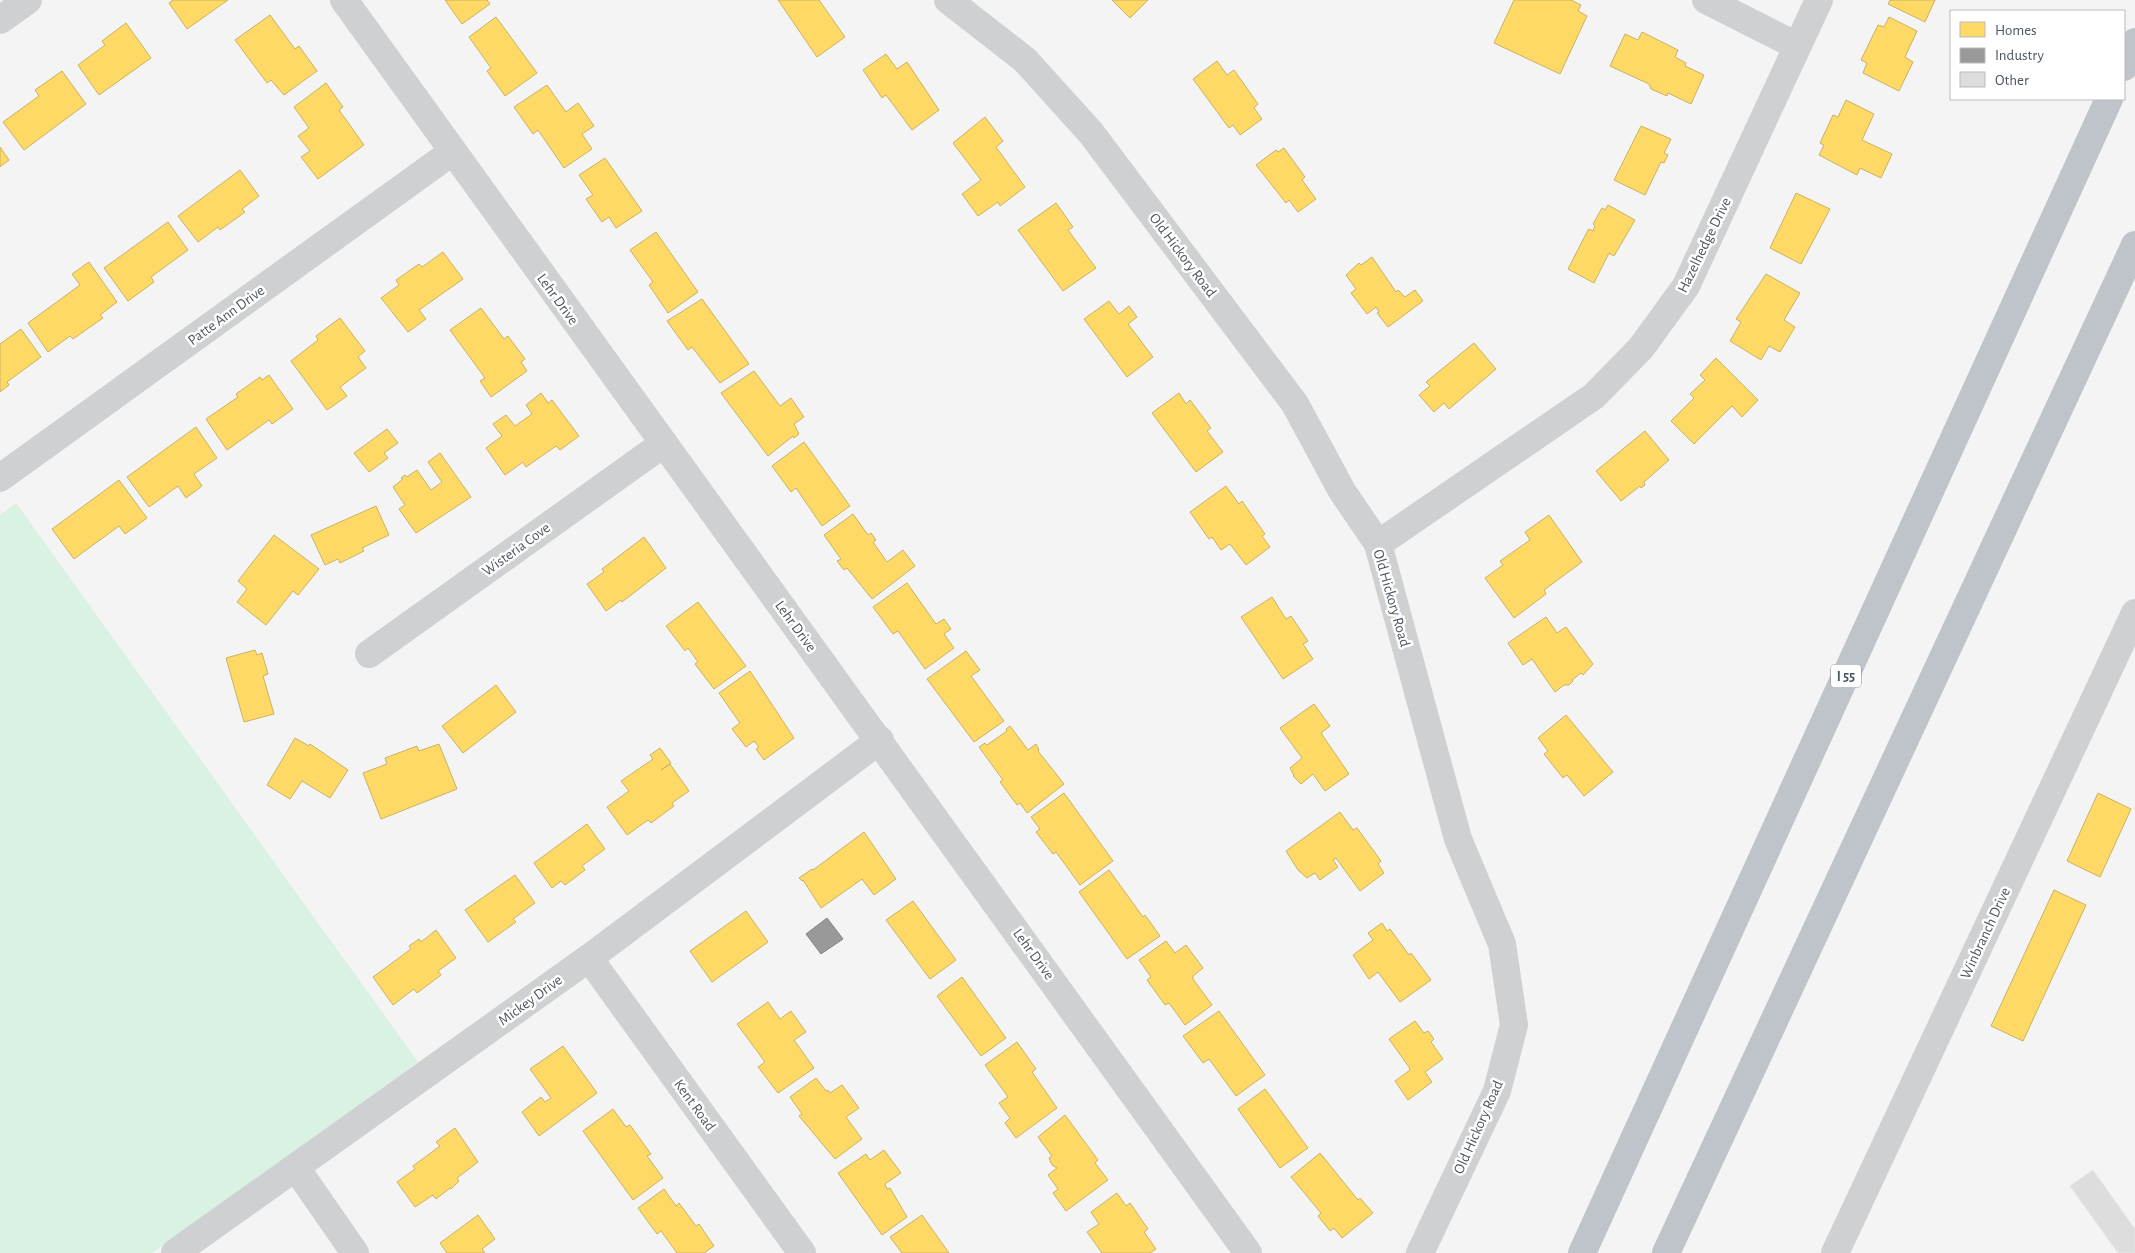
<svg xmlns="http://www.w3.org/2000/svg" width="2135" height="1253" viewBox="0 0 2135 1253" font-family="'Alegreya Sans',sans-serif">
	<rect width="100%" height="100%" fill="#f4f4f4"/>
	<path fill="#d9f2e3" d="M 16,503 L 418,1062 L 152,1253 L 0,1253 L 0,515 Z"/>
	<g fill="#ffd966" stroke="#c9b264">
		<path d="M 173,0 L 228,0 L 187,29 L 169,3 Z"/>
		<path d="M 445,0 L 487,0 L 490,4 L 462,24 Z"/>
		<path d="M 778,0 L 819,0 L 845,37 L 817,57 Z"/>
		<path d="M 1112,0 L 1148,0 L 1130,18 Z"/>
		<path d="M 1514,0 L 1571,0 L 1581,5 L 1578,11 L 1587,16 L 1560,74 L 1494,43 Z"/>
		<path d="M 1890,0 L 1935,0 L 1925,22 L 1888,4 Z"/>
		<path d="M 270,15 L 295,49 L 299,46 L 317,71 L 284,95 L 271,80 L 267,83 L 235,40 Z"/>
		<path d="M 496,17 L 537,73 L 505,96 L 487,71 L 491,68 L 469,37 Z"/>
		<path d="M 1889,17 L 1917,31 L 1905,57 L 1913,62 L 1899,91 L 1863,73 L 1867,63 L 1861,60 L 1878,25 L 1884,27 Z"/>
		<path d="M 126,23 L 151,58 L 99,95 L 78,65 L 105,45 L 102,41 Z"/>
		<path d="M 1642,32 L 1678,50 L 1675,57 L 1686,63 L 1685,66 L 1704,75 L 1691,104 L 1668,93 L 1667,96 L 1651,89 L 1649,84 L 1610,66 L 1625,34 L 1638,40 Z"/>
		<path d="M 886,54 L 897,69 L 907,62 L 939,110 L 912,130 L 886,95 L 882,98 L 863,70 Z"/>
		<path d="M 1217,61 L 1227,75 L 1234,70 L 1258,104 L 1254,108 L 1262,119 L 1240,135 L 1233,125 L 1229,128 L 1193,79 Z"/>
		<path d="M 62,71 L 86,104 L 24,150 L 3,122 L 39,96 L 35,90 Z"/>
		<path d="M 326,83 L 343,107 L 339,110 L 364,145 L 318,179 L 301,157 L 310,151 L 298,136 L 309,128 L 294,107 Z"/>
		<path d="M 547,85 L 566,112 L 578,103 L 594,126 L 582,134 L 592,149 L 564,168 L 538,130 L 533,134 L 514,107 Z"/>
		<path d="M 1846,100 L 1874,114 L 1862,140 L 1892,154 L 1881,178 L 1860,168 L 1857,175 L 1819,155 L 1824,145 L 1820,143 L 1833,115 L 1838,117 Z"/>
		<path d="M 985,117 L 1003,141 L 996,147 L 1025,187 L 1000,206 L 998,202 L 978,216 L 962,194 L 981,180 L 953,143 Z"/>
		<path d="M 1641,126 L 1671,139 L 1664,153 L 1668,155 L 1664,163 L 1661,162 L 1645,195 L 1614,180 Z"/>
		<path d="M 0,147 L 9,160 L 0,167 Z"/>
		<path d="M 1284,148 L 1305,177 L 1302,180 L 1316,199 L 1298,212 L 1289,200 L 1286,203 L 1256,165 L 1276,150 L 1278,152 Z"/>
		<path d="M 605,158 L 642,211 L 616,228 L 609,217 L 602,222 L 586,199 L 593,195 L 579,175 Z"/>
		<path d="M 240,170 L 259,196 L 242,209 L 245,212 L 220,230 L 218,227 L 198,242 L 178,216 Z"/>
		<path d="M 1796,193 L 1830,209 L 1801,264 L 1770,248 Z"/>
		<path d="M 1056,203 L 1073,227 L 1068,230 L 1096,268 L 1063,291 L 1018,230 Z"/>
		<path d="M 1608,205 L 1635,220 L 1614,256 L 1609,253 L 1594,283 L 1568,269 L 1587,232 L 1589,229 L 1593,231 L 1595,226 L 1593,224 L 1602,208 L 1605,210 Z"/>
		<path d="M 168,222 L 188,250 L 151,277 L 154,282 L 128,301 L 104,268 Z"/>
		<path d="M 656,232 L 698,292 L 668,313 L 649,285 L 653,282 L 630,250 Z"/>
		<path d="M 443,252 L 463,279 L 419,310 L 426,319 L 408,332 L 381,298 L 399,285 L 396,280 L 419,264 L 422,267 Z"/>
		<path d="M 1372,257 L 1396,292 L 1398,290 L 1405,297 L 1415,290 L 1423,301 L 1388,327 L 1377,313 L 1379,312 L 1376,307 L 1367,314 L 1351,293 L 1356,289 L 1346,275 L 1359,263 L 1361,265 Z"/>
		<path d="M 89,262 L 117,302 L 100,315 L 103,318 L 73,339 L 70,336 L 48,352 L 28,323 L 80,285 L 72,274 Z"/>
		<path d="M 1766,274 L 1800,293 L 1784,320 L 1795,327 L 1780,352 L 1769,346 L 1761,360 L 1730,341 L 1741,322 L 1736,319 Z"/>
		<path d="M 702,299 L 749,364 L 720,383 L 692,347 L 688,350 L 667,321 Z"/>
		<path d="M 1109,301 L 1119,314 L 1129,306 L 1137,317 L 1128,324 L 1153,357 L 1127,377 L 1084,319 Z"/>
		<path d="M 481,308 L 504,339 L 508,336 L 525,359 L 521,362 L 527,371 L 491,397 L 480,381 L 485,378 L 450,330 Z"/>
		<path d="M 340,318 L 365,351 L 358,357 L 366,368 L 340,387 L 347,396 L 327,410 L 291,361 L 318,340 L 316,336 Z"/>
		<path d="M 21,329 L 41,357 L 7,382 L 9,385 L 0,392 L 0,344 Z"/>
		<path d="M 1474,343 L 1496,369 L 1449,409 L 1444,403 L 1434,412 L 1419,395 L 1430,386 L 1426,382 Z"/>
		<path d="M 1716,358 L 1758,400 L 1742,417 L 1732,406 L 1694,444 L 1671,421 L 1694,398 L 1690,394 L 1705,380 L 1700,375 Z"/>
		<path d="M 754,371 L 780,406 L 791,398 L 804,417 L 794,424 L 799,434 L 794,438 L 793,436 L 768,456 L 721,393 Z"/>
		<path d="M 269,375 L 293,409 L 272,424 L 269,420 L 227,450 L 206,419 L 238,397 L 236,394 L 260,377 L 262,380 Z"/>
		<path d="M 541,393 L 548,403 L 552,400 L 579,436 L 560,450 L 556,446 L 526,467 L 523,462 L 505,475 L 486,448 L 502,436 L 493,424 L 506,415 L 515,426 L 532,414 L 526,405 Z"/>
		<path d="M 1179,393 L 1186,404 L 1190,400 L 1211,428 L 1207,431 L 1223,452 L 1196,472 L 1152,413 Z"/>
		<path d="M 196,427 L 217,458 L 194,474 L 202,486 L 186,498 L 178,486 L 149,507 L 127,477 Z"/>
		<path d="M 387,429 L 398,443 L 384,453 L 388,458 L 369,472 L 354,453 Z"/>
		<path d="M 1645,431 L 1669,460 L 1644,482 L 1645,485 L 1641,488 L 1640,486 L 1621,501 L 1596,471 Z"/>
		<path d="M 804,442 L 850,506 L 822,526 L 796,488 L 791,492 L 772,466 Z"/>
		<path d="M 440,453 L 471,497 L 416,533 L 399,509 L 405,505 L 393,487 L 403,479 L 401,478 L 405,475 L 407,477 L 417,470 L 431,490 L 442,482 L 428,462 Z"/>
		<path d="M 119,480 L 147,518 L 125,534 L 119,526 L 74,559 L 52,529 Z"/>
		<path d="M 1226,486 L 1239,504 L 1242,501 L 1265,534 L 1262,536 L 1270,547 L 1246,565 L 1230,544 L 1221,550 L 1212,537 L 1209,539 L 1190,512 Z"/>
		<path d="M 376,506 L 389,535 L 362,548 L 364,551 L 340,563 L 338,559 L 325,565 L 311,535 Z"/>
		<path d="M 853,514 L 868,535 L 871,533 L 876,540 L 873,542 L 887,562 L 903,550 L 915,566 L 872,599 L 847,568 L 844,570 L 837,561 L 841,559 L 824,535 Z"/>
		<path d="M 1549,515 L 1582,562 L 1544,590 L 1546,594 L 1514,618 L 1485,578 L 1503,565 L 1500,561 L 1530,540 L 1525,532 Z"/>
		<path d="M 274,535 L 319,569 L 298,595 L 293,591 L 266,625 L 237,602 L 247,589 L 238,581 Z"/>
		<path d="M 644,537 L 666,568 L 622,602 L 621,600 L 606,611 L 587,584 L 604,572 L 602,569 Z"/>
		<path d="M 907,583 L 936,624 L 944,619 L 951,629 L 944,634 L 954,648 L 925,669 L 898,631 L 893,634 L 873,607 Z"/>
		<path d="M 1272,597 L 1286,619 L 1291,616 L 1308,641 L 1303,644 L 1313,659 L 1283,679 L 1241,617 Z"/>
		<path d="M 698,602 L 746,666 L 714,689 L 695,664 L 698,662 L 688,648 L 685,651 L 666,626 Z"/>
		<path d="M 1546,617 L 1557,633 L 1566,627 L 1593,664 L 1583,675 L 1581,673 L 1572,680 L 1573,681 L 1569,685 L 1564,685 L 1555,692 L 1532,659 L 1523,665 L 1508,643 Z"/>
		<path d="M 255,650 L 257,655 L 262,653 L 268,674 L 263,676 L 274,714 L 244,722 L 226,658 Z"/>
		<path d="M 966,651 L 980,670 L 971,676 L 1004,721 L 974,742 L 927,679 Z"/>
		<path d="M 750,671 L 794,738 L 764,760 L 756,749 L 759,747 L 754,741 L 746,747 L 732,729 L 740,723 L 719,693 Z"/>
		<path d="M 496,685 L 516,712 L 463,753 L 442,726 Z"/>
		<path d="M 1314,704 L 1330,726 L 1321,733 L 1349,774 L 1325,791 L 1313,774 L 1301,784 L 1293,776 L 1294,775 L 1290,768 L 1302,758 L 1280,728 Z"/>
		<path d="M 1566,715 L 1613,772 L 1584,796 L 1567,775 L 1563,778 L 1544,754 L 1548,751 L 1538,738 Z"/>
		<path d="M 1010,726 L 1028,750 L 1036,744 L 1039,750 L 1038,751 L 1064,784 L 1027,813 L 1020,803 L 1017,805 L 1000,782 L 1003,780 L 979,747 L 985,743 L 987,745 L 1007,731 L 1006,729 Z"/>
		<path d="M 295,738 L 309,746 L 310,744 L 348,770 L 330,798 L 302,781 L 290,799 L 267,785 Z"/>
		<path d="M 439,744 L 457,789 L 381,819 L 363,773 L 387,764 L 385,758 L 417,746 L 419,751 Z"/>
		<path d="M 660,748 L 671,763 L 661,770 L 670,764 L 689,791 L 672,803 L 674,806 L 651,823 L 648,820 L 627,835 L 607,807 L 629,791 L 621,781 L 653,759 L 650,755 Z"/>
		<path d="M 1064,793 L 1113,861 L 1080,885 L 1056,852 L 1053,854 L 1036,832 L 1040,829 L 1031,817 Z"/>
		<path d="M 2098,793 L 2131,809 L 2100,877 L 2067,861 Z"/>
		<path d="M 1340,812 L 1353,830 L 1357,828 L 1381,861 L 1378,864 L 1384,873 L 1360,891 L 1336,858 L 1333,860 L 1338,867 L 1320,880 L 1315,873 L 1307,878 L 1298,870 L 1286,851 Z"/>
		<path d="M 587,824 L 605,849 L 582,866 L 585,870 L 565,885 L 561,881 L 552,888 L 534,863 Z"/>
		<path d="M 864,832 L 896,879 L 874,895 L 862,879 L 821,908 L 803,880 L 802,881 L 799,878 L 812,869 L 813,870 Z"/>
		<path d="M 1109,870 L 1143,917 L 1145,915 L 1160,936 L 1127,959 L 1079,892 Z"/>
		<path d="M 515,875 L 535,903 L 513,919 L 516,922 L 488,942 L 465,910 Z"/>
		<path d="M 2054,890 L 2086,905 L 2023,1041 L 1991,1026 Z"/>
		<path d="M 913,901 L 956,960 L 930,979 L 886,920 Z"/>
		<path d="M 746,911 L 768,942 L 712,982 L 690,951 Z"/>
		<path d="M 1382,923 L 1387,931 L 1390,929 L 1409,955 L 1411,953 L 1431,980 L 1400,1002 L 1378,972 L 1369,979 L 1353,955 L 1373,940 L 1368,933 Z"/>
		<path d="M 436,930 L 456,958 L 438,971 L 441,975 L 417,993 L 414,989 L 393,1005 L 373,977 L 411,949 L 409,946 L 419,939 L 421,942 Z"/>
		<path d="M 1166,941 L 1175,953 L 1186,945 L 1203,968 L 1193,976 L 1193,979 L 1212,1005 L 1185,1025 L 1169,1003 L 1165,1005 L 1147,980 L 1151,977 L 1139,960 Z"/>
		<path d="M 962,977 L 1006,1038 L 981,1056 L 937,996 Z"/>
		<path d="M 768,1002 L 780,1019 L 791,1011 L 806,1032 L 794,1040 L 814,1068 L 778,1093 L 758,1067 L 765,1062 L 737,1024 Z"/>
		<path d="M 1219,1011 L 1265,1075 L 1236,1096 L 1209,1059 L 1203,1063 L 1183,1036 Z"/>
		<path d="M 1415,1021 L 1424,1033 L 1428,1031 L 1434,1039 L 1431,1042 L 1443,1059 L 1425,1072 L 1432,1082 L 1408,1100 L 1395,1081 L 1410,1070 L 1409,1067 L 1389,1039 Z"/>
		<path d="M 1017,1042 L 1036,1069 L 1032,1072 L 1057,1108 L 1016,1138 L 1005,1123 L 1010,1118 L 999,1103 L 1008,1097 L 985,1065 Z"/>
		<path d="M 563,1046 L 597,1093 L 539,1136 L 522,1112 L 541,1097 L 545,1102 L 551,1098 L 530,1069 Z"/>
		<path d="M 816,1078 L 826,1091 L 828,1090 L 830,1093 L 842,1085 L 859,1108 L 846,1117 L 862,1139 L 835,1159 L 799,1116 L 802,1114 L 790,1097 Z"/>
		<path d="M 1265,1089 L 1308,1148 L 1280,1168 L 1238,1109 Z"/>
		<path d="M 613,1109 L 626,1127 L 630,1125 L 651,1154 L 647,1156 L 663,1178 L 633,1200 L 583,1131 Z"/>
		<path d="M 1065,1115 L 1098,1160 L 1095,1163 L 1108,1180 L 1066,1211 L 1053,1193 L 1058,1189 L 1048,1175 L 1057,1168 L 1052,1165 L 1049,1158 L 1052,1156 L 1038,1137 Z"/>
		<path d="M 455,1128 L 478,1162 L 457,1178 L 459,1181 L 451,1189 L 450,1188 L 436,1199 L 433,1195 L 415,1207 L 397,1182 L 415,1169 L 413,1166 L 440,1146 L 436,1142 Z"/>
		<path d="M 884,1150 L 901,1173 L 885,1184 L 887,1189 L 890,1188 L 907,1217 L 882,1235 L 838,1173 L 866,1154 L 870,1160 Z"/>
		<path d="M 1320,1153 L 1358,1200 L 1360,1198 L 1373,1213 L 1342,1238 L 1334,1228 L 1330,1231 L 1318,1216 L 1321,1213 L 1291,1177 Z"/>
		<path d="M 664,1189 L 676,1206 L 679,1203 L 696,1226 L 699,1224 L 714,1246 L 704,1253 L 677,1253 L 661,1231 L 657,1234 L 638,1208 Z"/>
		<path d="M 1117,1193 L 1126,1206 L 1130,1203 L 1148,1229 L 1144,1232 L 1156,1249 L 1150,1253 L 1102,1253 L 1087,1232 L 1099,1224 L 1091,1212 Z"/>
		<path d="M 478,1215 L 495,1239 L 482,1249 L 485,1253 L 447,1253 L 440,1243 Z"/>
		<path d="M 922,1215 L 949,1253 L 902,1253 L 890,1237 Z"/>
	</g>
	<path fill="#999" stroke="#818588" d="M 827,918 L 843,939 L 821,954 L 806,934 Z"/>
	<path fill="#ddddde" stroke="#e5e6e7" d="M 2093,1170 L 2135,1229 L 2135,1253 L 2118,1253 L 2070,1186 Z"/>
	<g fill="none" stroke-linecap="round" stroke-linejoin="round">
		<g stroke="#ced0d2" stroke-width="28">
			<path d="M 344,0 L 1248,1253"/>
			<path d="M 948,0 L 1025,60 L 1091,133 L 1295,404 L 1342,491 L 1378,544 L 1458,839 L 1502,944 L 1514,1025 L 1497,1091 L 1420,1253"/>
			<path d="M 1706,0 L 1797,46"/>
			<path d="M 0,20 L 28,0"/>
			<path d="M 0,478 L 452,152"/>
			<path d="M 1378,544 L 1594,396 L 1641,348 L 1686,286 L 1819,0"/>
			<path d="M 369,654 L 663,444"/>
			<path d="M 589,958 L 802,1253"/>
			<path d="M 296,1168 L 355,1253"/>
			<path d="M 175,1253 L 589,958 L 880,740"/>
			<path d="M 1835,1253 L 2135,613"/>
		</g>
		<g stroke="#bec4c9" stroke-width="28">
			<path d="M 2124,67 L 2135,42"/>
			<path d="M 1582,1253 L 2109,99"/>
			<path d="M 1666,1253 L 2135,245"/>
		</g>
	</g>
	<g text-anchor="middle" stroke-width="5" stroke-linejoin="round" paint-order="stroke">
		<rect fill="#fff" stroke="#808990" stroke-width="1" x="1831" y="664.5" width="30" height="23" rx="4"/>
		<g font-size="14" font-weight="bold" fill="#4a5661">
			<text x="1846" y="681">I 55</text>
		</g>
		<g font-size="15" fill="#4a5661" stroke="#fff">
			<text transform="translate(1704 245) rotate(-64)" y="5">Hazelhedge Drive</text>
			<text transform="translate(1183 255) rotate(53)" y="5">Old Hickory Road</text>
			<text transform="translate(558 299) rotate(54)" y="5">Lehr Drive</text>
			<text transform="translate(226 315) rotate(-36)" y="5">Patte Ann Drive</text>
			<text transform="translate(516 549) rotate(-36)" y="5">Wisteria Cove</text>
			<text transform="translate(1392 598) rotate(74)" y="5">Old Hickory Road</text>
			<text transform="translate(796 626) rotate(54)" y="5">Lehr Drive</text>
			<text transform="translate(1985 933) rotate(-65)" y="5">Winbranch Drive</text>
			<text transform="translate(1034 954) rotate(54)" y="5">Lehr Drive</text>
			<text transform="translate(530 1000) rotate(-36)" y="5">Mickey Drive</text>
			<text transform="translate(695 1105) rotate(54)" y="5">Kent Road</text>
			<text transform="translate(1478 1127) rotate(-66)" y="5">Old Hickory Road</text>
		</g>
	</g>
	<rect x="1950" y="10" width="175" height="90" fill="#ffffff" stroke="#b7bbc0"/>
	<rect x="1960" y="22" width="25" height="15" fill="#ffd966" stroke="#b7bbc0"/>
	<text x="1995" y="35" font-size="15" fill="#4a5661">Homes</text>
	<rect x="1960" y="48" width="25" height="15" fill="#999999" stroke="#b7bbc0"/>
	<text x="1995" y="60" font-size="15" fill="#4a5661">Industry</text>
	<rect x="1960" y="72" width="25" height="15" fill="#ddddde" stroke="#b7bbc0"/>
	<text x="1995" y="85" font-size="15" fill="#4a5661">Other</text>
</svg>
